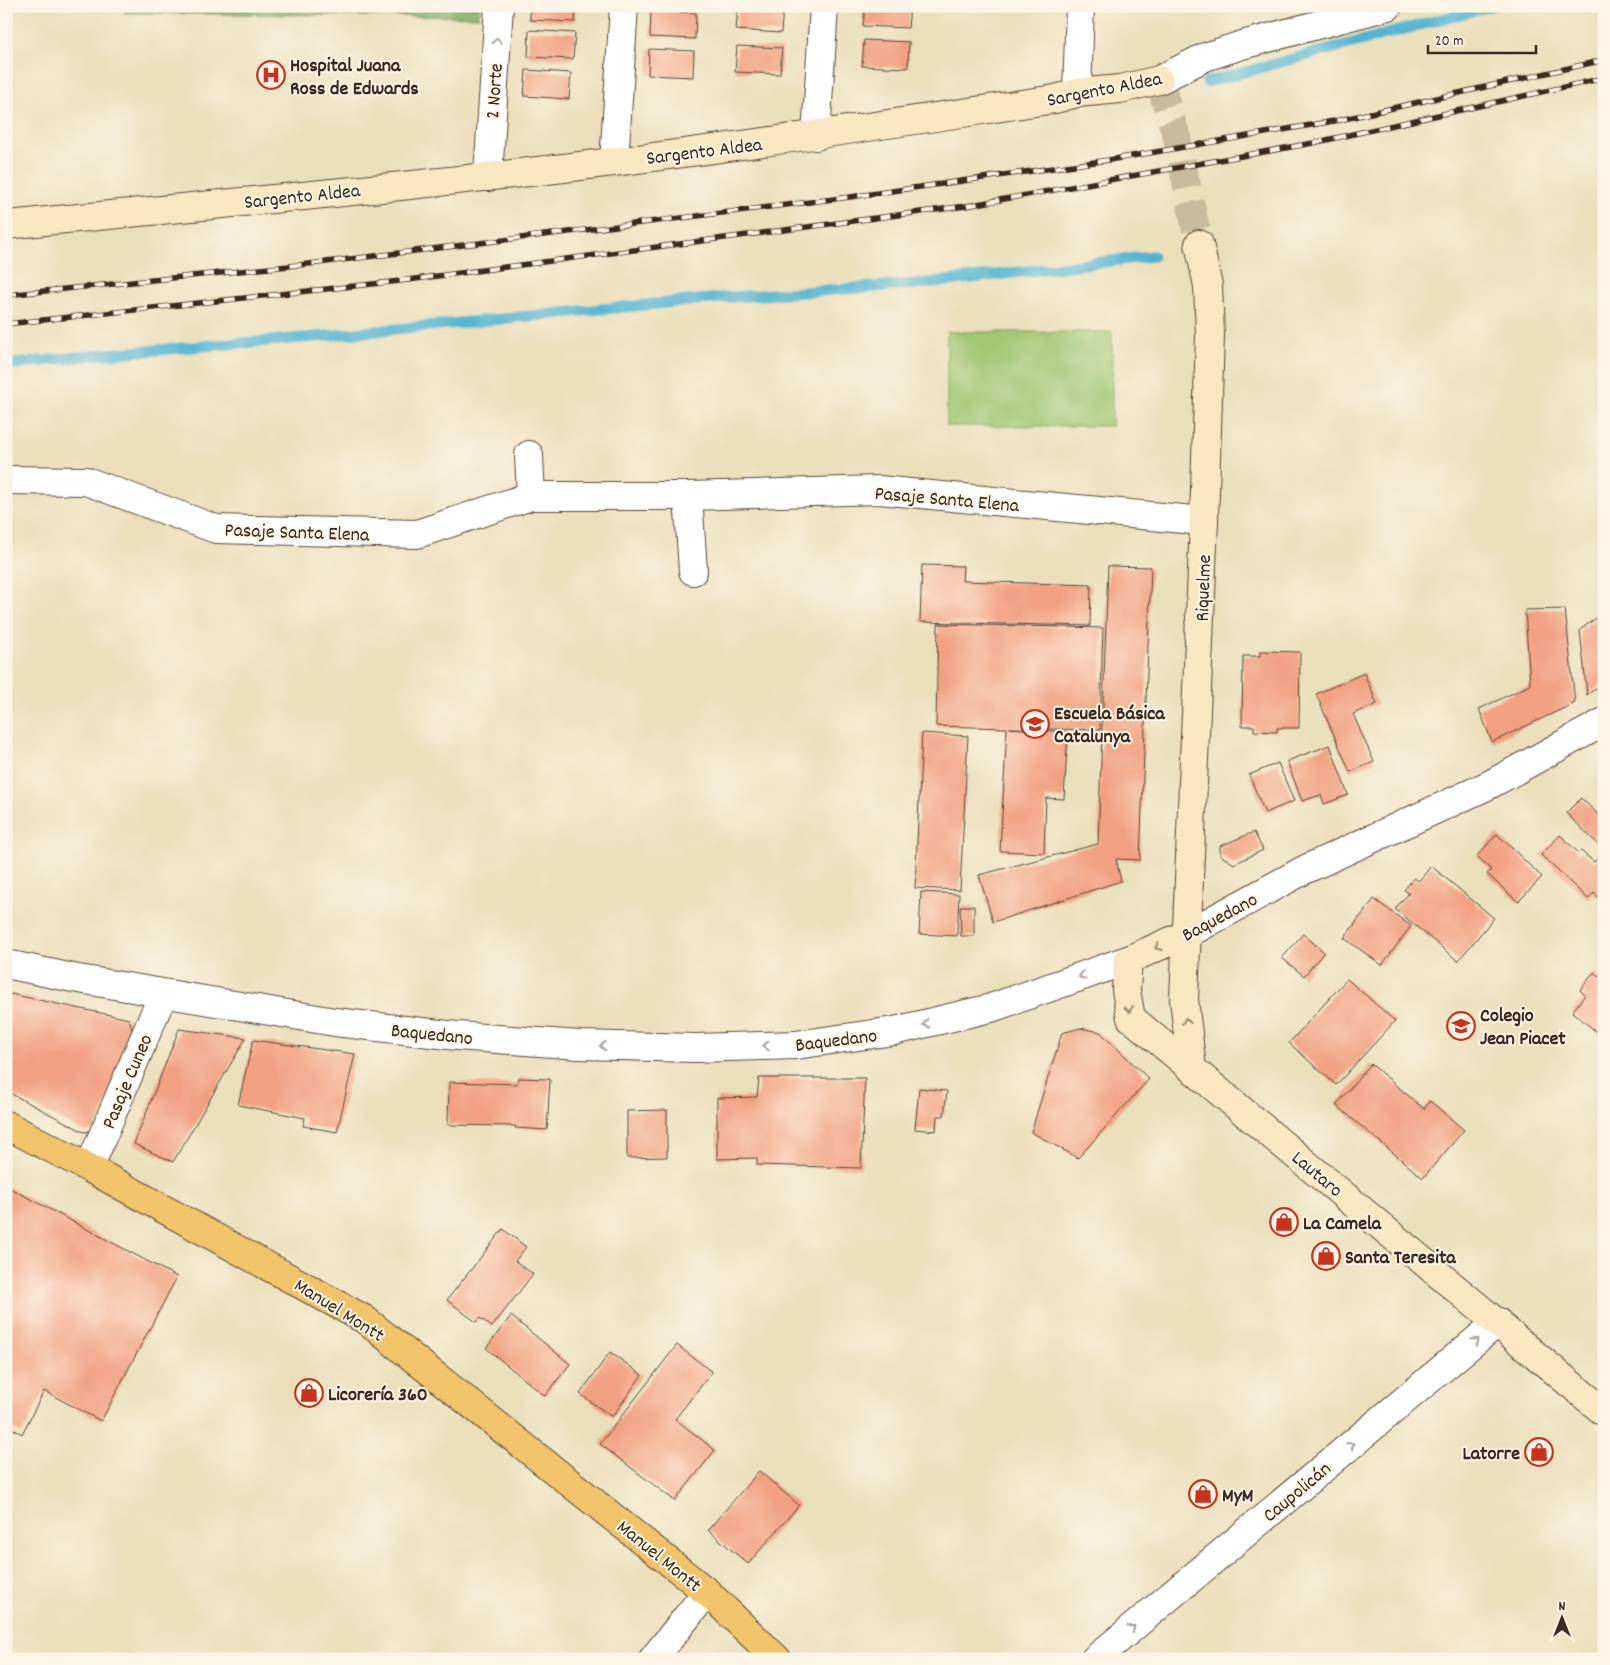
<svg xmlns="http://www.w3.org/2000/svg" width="1610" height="1665" viewBox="0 0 1610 1665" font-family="Dekko,sans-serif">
	<defs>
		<pattern id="forest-firs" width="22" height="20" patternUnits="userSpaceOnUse" patternTransform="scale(1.25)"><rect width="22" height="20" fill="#80ac66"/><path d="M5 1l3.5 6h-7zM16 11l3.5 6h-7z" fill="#6a8c53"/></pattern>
	</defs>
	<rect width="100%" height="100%" fill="#fcf5e5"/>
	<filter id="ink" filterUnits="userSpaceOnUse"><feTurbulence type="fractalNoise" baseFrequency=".02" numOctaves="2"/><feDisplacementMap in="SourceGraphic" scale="10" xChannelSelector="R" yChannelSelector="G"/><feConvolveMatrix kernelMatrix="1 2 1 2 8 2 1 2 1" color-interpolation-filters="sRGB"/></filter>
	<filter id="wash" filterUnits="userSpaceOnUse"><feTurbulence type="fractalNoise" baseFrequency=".0096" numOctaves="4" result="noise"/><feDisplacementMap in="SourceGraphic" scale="20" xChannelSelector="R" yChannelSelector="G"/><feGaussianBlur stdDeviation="1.12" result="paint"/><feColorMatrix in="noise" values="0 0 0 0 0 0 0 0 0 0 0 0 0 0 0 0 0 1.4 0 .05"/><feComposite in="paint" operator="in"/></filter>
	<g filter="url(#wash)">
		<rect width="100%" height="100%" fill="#eadfbb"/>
		<path fill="url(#forest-firs)" stroke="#5e6b42" d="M 125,6 L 480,6 L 479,17 L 124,13 Z"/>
		<rect fill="#a0c874" stroke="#6e7949" x="947" y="332" width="165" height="94"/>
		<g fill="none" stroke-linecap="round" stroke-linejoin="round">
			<g stroke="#51b4d0" stroke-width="11">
				<path d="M 1207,82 L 1491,6"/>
				<path d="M 6,365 L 95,355 L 303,338 L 718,298 L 930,283 L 1153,256"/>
			</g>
		</g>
		<g id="blocks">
			<g fill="#f1a082">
				<path d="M 530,6 L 576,6 L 575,22 L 530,20 Z"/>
				<path d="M 738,6 L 783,7 L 781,33 L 736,30 Z"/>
				<path d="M 865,6 L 910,6 L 908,28 L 863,26 Z"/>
				<path d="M 651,11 L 696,13 L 695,39 L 650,37 Z"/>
				<path d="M 529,30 L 575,33 L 573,59 L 528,57 Z"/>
				<path d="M 864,40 L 909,42 L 908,68 L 862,66 Z"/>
				<path d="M 737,46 L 782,48 L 780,74 L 735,72 Z"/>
				<path d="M 649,49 L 694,51 L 693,77 L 648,75 Z"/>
				<path d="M 526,70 L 571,73 L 569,99 L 524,96 Z"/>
				<path d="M 922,565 L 963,566 L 962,581 L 1091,585 L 1090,626 L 920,622 Z"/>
				<path d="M 1108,566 L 1151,567 L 1140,860 L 1116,859 L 1121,881 L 993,922 L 979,875 L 1098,844 Z"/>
				<path d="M 1565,609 L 1575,703 L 1492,742 L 1479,709 L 1530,685 L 1525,610 Z"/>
				<path d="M 1604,612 L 1604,682 L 1587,695 L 1580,630 Z"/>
				<path d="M 938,624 L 1103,628 L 1100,730 L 1009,728 L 1068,732 L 1064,799 L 1046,798 L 1044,853 L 1000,851 L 1007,728 L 936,726 Z"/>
				<path d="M 1260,651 L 1300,652 L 1299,728 L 1277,728 L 1277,732 L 1254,731 L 1254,726 L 1242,726 L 1243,656 L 1260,656 Z"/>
				<path d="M 1364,673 L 1377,704 L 1353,714 L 1374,762 L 1350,772 L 1316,694 Z"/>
				<path d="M 922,733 L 968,736 L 960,890 L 915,888 Z"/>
				<path d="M 1330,745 L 1348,795 L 1324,804 L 1321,795 L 1302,801 L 1287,761 Z"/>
				<path d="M 1278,763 L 1294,801 L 1265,813 L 1249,775 Z"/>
				<path d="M 1581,798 L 1604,820 L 1604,850 L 1566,813 Z"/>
				<path d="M 1254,832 L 1263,850 L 1234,864 L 1220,855 L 1220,846 Z"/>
				<path d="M 1497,834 L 1542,877 L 1518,902 L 1487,874 L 1491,870 L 1477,856 Z"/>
				<path d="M 1560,835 L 1579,853 L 1581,851 L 1594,862 L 1604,852 L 1604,903 L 1594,893 L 1588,899 L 1541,855 Z"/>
				<path d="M 1431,866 L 1494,918 L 1458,961 L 1395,909 L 1409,893 L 1404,890 L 1414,878 L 1419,881 Z"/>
				<path d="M 921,892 L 959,894 L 957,936 L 919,934 Z"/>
				<path d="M 1374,899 L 1411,926 L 1382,965 L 1344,938 Z"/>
				<path d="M 960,906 L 974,906 L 974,936 L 961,936 Z"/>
				<path d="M 1303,934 L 1324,952 L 1304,976 L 1282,958 Z"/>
				<path d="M 1594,972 L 1604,980 L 1604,1038 L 1572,1012 L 1585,995 L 1580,990 Z"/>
				<path d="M 1347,979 L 1395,1021 L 1336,1085 L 1289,1043 Z"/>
				<path d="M 6,993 L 129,1019 L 133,1034 L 96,1130 L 84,1132 L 6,1091 L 6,1076 L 11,1069 L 6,1067 Z"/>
				<path d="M 1080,1028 L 1100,1032 L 1149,1079 L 1078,1158 L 1031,1132 L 1062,1033 Z"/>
				<path d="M 179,1029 L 246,1038 L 173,1162 L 134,1144 Z"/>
				<path d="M 253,1040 L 355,1054 L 337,1132 L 303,1126 L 305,1118 L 238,1105 Z"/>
				<path d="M 1371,1064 L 1424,1109 L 1430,1101 L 1464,1130 L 1423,1178 L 1336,1105 Z"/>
				<path d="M 518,1078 L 550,1079 L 547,1130 L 515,1128 L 516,1126 L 448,1125 L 449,1082 L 517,1084 Z"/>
				<path d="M 759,1078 L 865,1078 L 861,1168 L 757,1165 L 757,1158 L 717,1159 L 717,1098 L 757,1097 Z"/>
				<path d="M 919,1088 L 947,1091 L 944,1116 L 937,1116 L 936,1131 L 915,1129 Z"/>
				<path d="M 667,1110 L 667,1157 L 627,1158 L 627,1111 Z"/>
				<path d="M 6,1186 L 177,1277 L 101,1421 L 44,1391 L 22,1434 L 6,1425 Z"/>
				<path d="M 503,1229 L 526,1247 L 515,1261 L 533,1274 L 492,1327 L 480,1318 L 476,1322 L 447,1300 Z"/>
				<path d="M 511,1316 L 570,1364 L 545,1396 L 486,1348 Z"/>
				<path d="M 677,1345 L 712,1372 L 675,1419 L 715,1450 L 675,1501 L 600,1444 Z"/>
				<path d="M 610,1352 L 642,1375 L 612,1417 L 580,1394 Z"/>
				<path d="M 759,1471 L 799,1505 L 748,1564 L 708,1530 Z"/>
			</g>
		</g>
	</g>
	<g filter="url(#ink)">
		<use href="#blocks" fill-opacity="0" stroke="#554536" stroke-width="1"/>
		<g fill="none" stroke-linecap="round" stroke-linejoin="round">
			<path stroke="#c7bb9c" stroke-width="28" stroke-dasharray="28 14" stroke-linecap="butt" d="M 1159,80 L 1177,138 L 1199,244"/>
			<defs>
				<g id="minor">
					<path d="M 1159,80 L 1205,57 L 1242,45 L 1388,6"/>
					<path d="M 1077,93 L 1080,6"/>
					<path d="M 816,136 L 824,6"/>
					<path d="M 614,162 L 624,6"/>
					<path d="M 488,177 L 499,6"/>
					<path d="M 529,455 L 531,496"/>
					<path d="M 6,480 L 86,481 L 216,529 L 417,534 L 531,496 L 688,496 L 879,490 L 1204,521"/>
					<path d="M 688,496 L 693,571"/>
					<path d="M 89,1168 L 163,994"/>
					<path d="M 653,1659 L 707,1592"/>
					<path d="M 1095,1659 L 1498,1322"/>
				</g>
				<g id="tertiary">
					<path d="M 1187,934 L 1304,870 L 1489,785 L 1604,722"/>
					<path d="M 6,964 L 73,978 L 335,1022 L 457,1036 L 579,1045 L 695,1048 L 796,1045 L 894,1031 L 991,1008 L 1128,960"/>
				</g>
				<g id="secondary">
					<path d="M 6,225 C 209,205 411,187 613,162 C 761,144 908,121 1055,99 L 1077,93 L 1120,89 L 1159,80"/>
					<path d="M 1187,934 L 1128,960 L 1126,990 L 1131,1018 L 1604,1412"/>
					<path d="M 1192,1069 L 1184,999 L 1204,521 L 1210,335 L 1208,286 L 1199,244"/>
				</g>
				<path id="primary" d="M 6,1125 L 89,1168 L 364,1319 L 707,1592 L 777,1659"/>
			</defs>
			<use href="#minor" stroke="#554536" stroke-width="30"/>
			<use href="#tertiary" stroke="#554536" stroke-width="30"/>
			<use href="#secondary" stroke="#554536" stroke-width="30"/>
			<use href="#primary" stroke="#554536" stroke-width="30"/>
			<use href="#minor" stroke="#fff" stroke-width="28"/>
			<use href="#tertiary" stroke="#fff" stroke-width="28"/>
			<use href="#secondary" stroke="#f9e7c3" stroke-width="28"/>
			<use href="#primary" stroke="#f1c36a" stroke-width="28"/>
			<defs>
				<g id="rail">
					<path d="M 6,295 L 318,263 L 850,197 L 1109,160 L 1340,120 L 1604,60"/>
					<path d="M 6,324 L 400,281 L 966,206 L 1313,143 L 1604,78"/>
				</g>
			</defs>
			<use href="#rail" stroke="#3b2a1e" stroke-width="5.5"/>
			<use href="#rail" stroke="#fcf5e5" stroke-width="4" stroke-dasharray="11" stroke-linecap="butt"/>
		</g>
		<defs><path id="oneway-chevron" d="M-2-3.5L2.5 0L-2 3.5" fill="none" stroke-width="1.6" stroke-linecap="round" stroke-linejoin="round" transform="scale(1.25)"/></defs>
		<g stroke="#a79f9a">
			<use href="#oneway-chevron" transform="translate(497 41) rotate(-86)"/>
			<use href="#oneway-chevron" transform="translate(1082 976) rotate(161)"/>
			<use href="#oneway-chevron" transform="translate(926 1024) rotate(167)"/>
			<use href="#oneway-chevron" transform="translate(603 1046) rotate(-178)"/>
			<use href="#oneway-chevron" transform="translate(766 1046) rotate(178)"/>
			<use href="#oneway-chevron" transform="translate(1476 1341) rotate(-40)"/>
			<use href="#oneway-chevron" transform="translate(1351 1445) rotate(-40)"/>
			<use href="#oneway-chevron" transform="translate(1132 1628) rotate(-40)"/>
		</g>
		<g stroke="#9a8870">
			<use href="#oneway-chevron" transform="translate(1158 947) rotate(156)"/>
			<use href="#oneway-chevron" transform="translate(1129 1009) rotate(81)"/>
			<use href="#oneway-chevron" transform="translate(1186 1021) rotate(-97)"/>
		</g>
	</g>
	<defs>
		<symbol id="hospital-ring" viewBox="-11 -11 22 22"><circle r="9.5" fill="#fcf5e5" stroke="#c8321e" stroke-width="1.5"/><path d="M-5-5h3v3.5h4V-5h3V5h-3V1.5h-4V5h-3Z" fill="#c8321e"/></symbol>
		<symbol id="school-ring" viewBox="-11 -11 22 22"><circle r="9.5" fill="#fcf5e5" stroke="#c8321e" stroke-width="1.5"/><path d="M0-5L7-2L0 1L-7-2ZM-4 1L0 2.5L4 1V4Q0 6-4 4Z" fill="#c8321e"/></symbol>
		<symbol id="shop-ring" viewBox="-11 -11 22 22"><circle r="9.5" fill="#fcf5e5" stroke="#c8321e" stroke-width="1.5"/><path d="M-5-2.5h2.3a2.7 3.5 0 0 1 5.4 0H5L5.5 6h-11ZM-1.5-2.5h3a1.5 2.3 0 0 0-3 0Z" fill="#c8321e"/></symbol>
	</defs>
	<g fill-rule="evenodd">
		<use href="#hospital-ring" x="255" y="59" width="32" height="32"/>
		<use href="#school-ring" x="1019" y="708" width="32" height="32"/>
		<use href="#school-ring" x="1445" y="1010" width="32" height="32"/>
		<use href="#shop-ring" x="1268" y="1206" width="32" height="32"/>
		<use href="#shop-ring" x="1310" y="1240" width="32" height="32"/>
		<use href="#shop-ring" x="293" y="1377" width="32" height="32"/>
		<use href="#shop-ring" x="1523" y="1436" width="32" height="32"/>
		<use href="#shop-ring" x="1187" y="1478" width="32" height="32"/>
	</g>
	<g text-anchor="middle" stroke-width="4" stroke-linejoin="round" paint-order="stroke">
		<g font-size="20" font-weight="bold" fill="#3b2a1e" stroke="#fcf5e5" text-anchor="start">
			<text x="290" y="71">Hospital Juana<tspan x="290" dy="23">Ross de Edwards</tspan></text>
			<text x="1054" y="719">Escuela Básica<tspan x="1054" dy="23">Catalunya</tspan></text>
			<text x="1480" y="1021">Colegio<tspan x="1480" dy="23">Jean Piacet</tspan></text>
			<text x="1303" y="1229">La Camela</text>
			<text x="1345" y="1263">Santa Teresita</text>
			<text x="328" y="1400">Licorería 360</text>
			<text x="1520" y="1459" text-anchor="end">Latorre</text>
			<text x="1222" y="1501">MyM</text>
		</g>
		<g font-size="20" fill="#3b2a1e" stroke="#fcf5e5">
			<text transform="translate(1104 88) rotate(-11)" y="7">Sargento Aldea</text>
			<text transform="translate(493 91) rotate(-86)" y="7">2 Norte</text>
			<text transform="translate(704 150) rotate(-7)" y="7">Sargento Aldea</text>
			<text transform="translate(302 195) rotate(-6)" y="7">Sargento Aldea</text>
			<text transform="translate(947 498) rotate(5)" y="7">Pasaje Santa Elena</text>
			<text transform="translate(297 531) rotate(2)" y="7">Pasaje Santa Elena</text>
			<text transform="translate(1202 588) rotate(-88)" y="7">Riquelme</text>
			<text transform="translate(1219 916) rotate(-28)" y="7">Baquedano</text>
			<text transform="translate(432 1033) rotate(6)" y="7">Baquedano</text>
			<text transform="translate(836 1039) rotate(-7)" y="7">Baquedano</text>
			<text transform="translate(126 1081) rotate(-67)" y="7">Pasaje Cuneo</text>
			<text transform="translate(1318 1173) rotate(40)" y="7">Lautaro</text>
			<text transform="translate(340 1309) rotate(32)" y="7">Manuel Montt</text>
			<text transform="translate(1296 1491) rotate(-40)" y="7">Caupolicán</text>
			<text transform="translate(660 1555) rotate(39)" y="7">Manuel Montt</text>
		</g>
	</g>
	<rect width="1610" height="1665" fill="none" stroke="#fcf5e5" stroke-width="25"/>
	<g transform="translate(1562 1618)" stroke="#fcf5e5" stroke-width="4" paint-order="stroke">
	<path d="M0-4L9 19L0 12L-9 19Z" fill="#3b2a1e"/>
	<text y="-8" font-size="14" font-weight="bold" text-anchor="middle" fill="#3b2a1e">N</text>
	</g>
	<path d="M1428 45v8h108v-8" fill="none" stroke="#3b2a1e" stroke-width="2.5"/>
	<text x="1435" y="45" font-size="15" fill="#3b2a1e" stroke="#fcf5e5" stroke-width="4" paint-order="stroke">20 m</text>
</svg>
